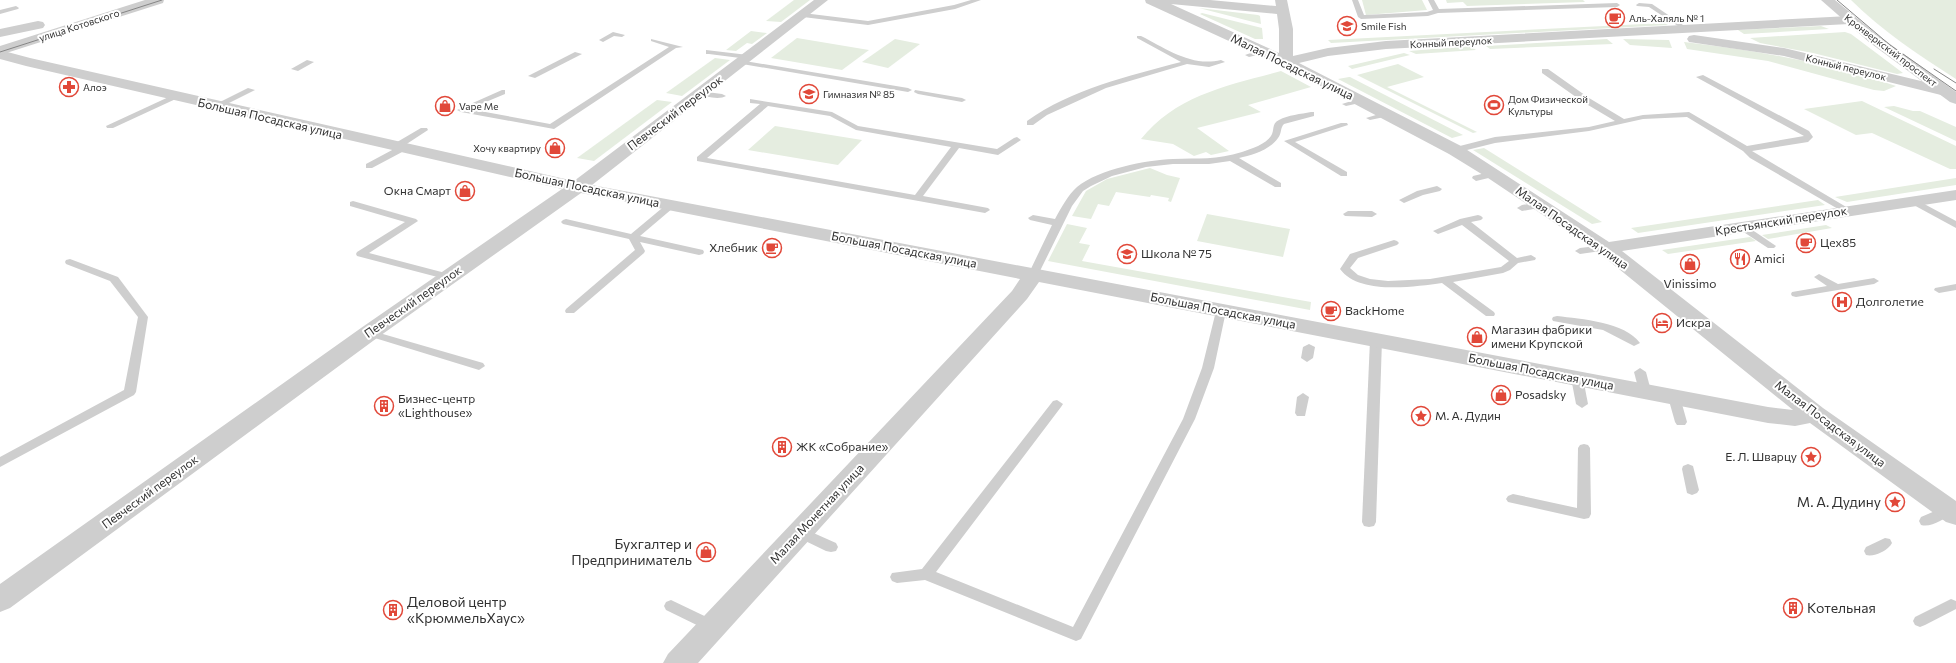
<svg xmlns="http://www.w3.org/2000/svg" width="1956" height="663" viewBox="0 0 1956 663" font-family="Commissioner,sans-serif">
	<rect width="100%" height="100%" fill="#fff"/>
	<g fill="#e5ede0">
		<path d="M 794,0 L 810,0 L 781,22 L 766,21 Z"/>
		<path d="M 1362,0 L 1422,0 L 1427,10 L 1366,15 Z"/>
		<path d="M 1446,0 L 1583,0 L 1585,2 L 1467,6 L 1463,2 L 1447,3 Z"/>
		<path d="M 1851,0 L 1956,0 L 1956,79 C 1919,55 1882,31 1851,0 Z"/>
		<path d="M 1199,8 L 1258,15 L 1260,16 L 1261,24 Z"/>
		<path d="M 1202,13 L 1262,28 L 1263,39 L 1255,39 L 1200,14 Z"/>
		<path d="M 1664,23 L 1668,25 L 1331,43 L 1328,40 Z"/>
		<path d="M 1821,26 L 1829,29 L 1744,34 L 1738,30 Z"/>
		<path d="M 751,31 L 767,33 L 752,44 L 747,43 L 736,51 L 726,50 Z"/>
		<path d="M 1845,32 L 1851,34 L 1903,73 L 1897,74 L 1813,53 L 1760,43 L 1750,38 Z"/>
		<path d="M 797,38 L 869,50 L 842,70 L 771,58 Z"/>
		<path d="M 895,39 L 920,44 L 888,68 L 862,62 Z"/>
		<path d="M 1607,39 L 1613,44 L 1490,49 L 1486,46 Z"/>
		<path d="M 1623,39 L 1669,40 L 1672,48 L 1630,45 Z"/>
		<path d="M 1684,42 C 1756,50 1827,63 1896,86 L 1884,91 L 1874,90 L 1768,61 L 1687,49 Z"/>
		<path d="M 1470,46 L 1476,50 L 1416,54 L 1409,51 Z"/>
		<path d="M 1404,53 L 1410,55 L 1352,69 L 1348,66 Z"/>
		<path d="M 715,58 L 730,60 L 682,96 L 666,93 Z"/>
		<path d="M 1398,64 L 1424,77 L 1387,87 L 1477,132 L 1473,133 L 1357,75 Z"/>
		<path d="M 1281,71 L 1311,87 L 1248,105 L 1261,112 L 1197,128 L 1229,151 L 1211,155 L 1206,152 L 1194,156 L 1173,144 L 1141,139 C 1176,95 1229,85 1281,71 Z"/>
		<path d="M 1349,77 L 1350,77 L 1463,135 L 1452,138 L 1338,79 Z"/>
		<path d="M 657,100 L 672,102 L 594,161 L 577,158 Z"/>
		<path d="M 1862,101 L 1956,146 L 1956,169 L 1950,169 L 1872,133 L 1856,135 L 1804,109 Z"/>
		<path d="M 1894,106 L 1913,111 L 1920,111 L 1956,127 L 1956,141 L 1884,107 Z"/>
		<path d="M 775,126 L 862,140 L 838,165 L 748,150 Z"/>
		<path d="M 1484,148 L 1602,222 L 1592,224 L 1473,150 Z"/>
		<path d="M 1150,168 L 1167,175 L 1180,178 L 1171,202 L 1168,201 L 1169,198 L 1151,195 L 1150,197 L 1116,192 L 1109,206 L 1098,204 L 1091,219 L 1072,216 L 1086,191 L 1107,179 Z"/>
		<path d="M 1956,178 L 1956,185 L 1847,202 L 1835,197 Z"/>
		<path d="M 1818,200 L 1825,205 L 1638,233 L 1631,228 Z"/>
		<path d="M 1207,214 L 1290,229 L 1283,257 L 1197,241 Z"/>
		<path d="M 1067,224 L 1087,228 L 1079,243 L 1090,245 L 1082,261 L 1311,302 L 1310,310 L 1048,261 Z"/>
		<path d="M 1826,225 L 1832,228 L 1768,239 L 1762,235 Z"/>
		<path d="M 1750,237 L 1756,241 L 1668,254 L 1662,250 Z"/>
	</g>
	<g fill="none" stroke-linecap="round" stroke-linejoin="round">
		<g fill="#cecece" fill-rule="evenodd">
			<path d="M 971,0 L 981,0 L 955,9 L 868,25 L 803,17 L 800,15 L 803,13 L 868,21 L 954,5 Z"/>
			<path d="M 1352,0 L 1358,0 L 1364,15 L 1427,12 L 1433,10 L 1428,0 L 1434,0 L 1439,9 L 1617,3 L 1620,5 L 1617,7 L 1438,13 L 1428,16 L 1361,19 L 1358,17 Z"/>
			<path d="M 1639,3 L 1652,4 L 1689,29 L 1684,30 L 1649,7 L 1637,6 L 1636,5 Z"/>
			<path d="M 16,6 L 19,8 L 18,9 L 0,14 L 0,10 Z"/>
			<path d="M 613,32 L 625,35 L 622,37 L 614,36 L 603,42 L 599,40 Z"/>
			<path d="M 1137,36 L 1141,36 C 1167,49 1191,67 1221,60 L 1225,62 L 1209,67 L 1187,64 L 1106,88 L 1047,115 L 1033,125 L 1027,125 L 1027,121 C 1072,89 1128,76 1181,62 L 1137,38 Z"/>
			<path d="M 651,39 L 683,47 L 676,48 L 554,129 L 461,112 L 457,110 L 502,90 L 505,90 L 505,94 L 469,109 L 550,124 L 669,47 L 651,41 Z"/>
			<path d="M 1262,49 L 1265,49 L 1265,53 L 1249,57 L 1245,55 Z"/>
			<path d="M 706,50 L 748,55 L 752,57 L 748,59 L 709,54 L 706,54 Z"/>
			<path d="M 575,52 L 582,54 L 535,78 L 528,76 Z"/>
			<path d="M 307,60 L 314,62 L 298,71 L 291,69 Z"/>
			<path d="M 739,60 L 908,88 L 912,90 L 908,92 L 742,64 L 738,62 Z"/>
			<path d="M 1542,69 L 1548,69 L 1589,98 L 1624,119 L 1643,115 L 1689,112 L 1747,146 L 1804,136 L 1696,77 L 1703,75 L 1809,131 L 1813,137 L 1808,142 L 1752,151 L 1853,211 L 1851,213 L 1845,213 L 1750,158 L 1743,151 L 1687,117 L 1643,119 L 1589,131 L 1495,143 L 1455,153 L 1452,152 L 1452,148 L 1495,137 L 1589,127 L 1615,121 L 1583,102 L 1542,73 Z"/>
			<path d="M 248,88 L 255,90 L 219,108 L 212,106 Z"/>
			<path d="M 915,90 L 962,98 L 966,100 L 962,102 L 918,94 L 914,92 Z"/>
			<path d="M 699,91 L 722,94 L 726,96 C 720,100 704,97 698,93 Z"/>
			<path d="M 173,95 L 180,97 L 113,128 L 107,128 L 106,126 Z"/>
			<path d="M 1361,98 L 1364,98 L 1364,102 L 1346,106 L 1342,104 Z"/>
			<path d="M 750,99 L 832,112 L 858,126 L 997,149 L 1014,138 L 1017,137 L 1021,140 L 998,155 L 959,148 L 923,196 L 988,208 L 990,210 L 985,213 L 697,161 L 697,157 L 760,104 L 750,103 ZM 768,106 L 830,116 L 856,130 L 951,147 L 915,195 L 707,158 Z"/>
			<path d="M 1311,112 L 1314,112 L 1314,116 L 1284,124 C 1280,128 1282,133 1278,138 C 1270,150 1252,155 1239,158 L 1281,183 L 1281,187 L 1275,187 L 1230,161 L 1209,164 L 1173,164 L 1146,167 L 1112,176 L 1091,186 L 1083,191 L 1072,206 L 1038,275 L 1033,278 L 1028,275 L 1052,225 L 1030,220 L 1028,218 L 1033,215 L 1055,219 C 1061,208 1068,195 1077,187 C 1099,169 1146,160 1173,159 C 1198,158 1217,160 1242,152 C 1251,149 1266,144 1271,136 C 1275,130 1271,124 1279,120 C 1288,115 1301,114 1311,112 Z"/>
			<path d="M 1386,112 L 1389,112 L 1389,116 L 1370,120 L 1366,118 Z"/>
			<path d="M 1341,123 L 1347,123 L 1348,125 L 1295,142 L 1347,172 L 1347,176 L 1341,176 L 1284,141 Z"/>
			<path d="M 421,128 L 427,128 L 428,130 L 402,147 L 405,149 L 404,151 L 372,168 L 366,168 L 366,164 L 394,149 L 391,147 L 392,145 Z"/>
			<path d="M 1494,171 L 1497,172 L 1497,176 L 1476,181 L 1472,178 L 1473,176 Z"/>
			<path d="M 1437,186 L 1442,189 L 1440,191 L 1423,195 L 1404,203 L 1399,200 L 1417,191 Z"/>
			<path d="M 1913,198 L 1956,221 L 1956,228 L 1910,203 L 1908,201 Z"/>
			<path d="M 353,201 L 416,219 L 418,221 L 369,253 L 453,275 L 454,277 L 453,279 L 449,280 L 357,256 L 356,254 L 357,252 L 405,222 L 350,206 L 350,202 Z"/>
			<path d="M 1541,202 L 1546,205 L 1544,207 L 1522,211 L 1517,208 L 1522,205 Z"/>
			<path d="M 670,203 L 673,204 L 673,208 L 640,236 L 703,250 L 704,252 L 703,254 L 699,255 L 640,242 L 645,251 L 644,253 L 574,313 L 566,313 L 565,311 L 566,309 L 635,250 L 629,239 L 563,224 L 561,222 L 563,220 L 566,219 L 631,234 L 667,204 Z"/>
			<path d="M 1348,211 L 1372,211 L 1377,214 L 1372,217 L 1345,216 L 1343,214 Z"/>
			<path d="M 1478,215 L 1481,216 L 1483,218 L 1481,220 L 1471,222 L 1517,258 L 1531,255 L 1536,258 L 1535,260 L 1518,263 L 1510,270 L 1503,273 L 1453,282 L 1494,312 L 1495,314 L 1494,316 L 1486,316 L 1442,283 C 1413,287 1359,295 1340,269 L 1350,254 L 1394,240 L 1397,241 L 1399,243 L 1397,245 L 1358,258 L 1350,268 L 1358,275 L 1370,279 L 1388,281 L 1430,279 L 1501,267 L 1509,261 L 1462,225 L 1438,234 L 1433,231 L 1460,219 Z"/>
			<path d="M 1742,224 L 1745,225 L 1776,246 L 1774,248 L 1768,248 L 1739,229 L 1737,227 L 1739,225 Z"/>
			<path d="M 1605,245 L 1608,246 L 1610,248 L 1608,250 L 1580,254 L 1575,251 L 1580,248 Z"/>
			<path d="M 70,259 L 118,277 L 148,317 L 136,392 L 134,395 L 0,467 L 0,457 L 124,390 L 138,317 L 110,281 L 66,264 L 65,262 L 66,260 Z"/>
			<path d="M 1819,274 L 1838,284 L 1874,278 L 1879,281 L 1874,284 L 1796,297 L 1792,296 L 1791,294 L 1792,292 L 1827,286 L 1814,277 Z"/>
			<path d="M 1956,284 L 1956,290 L 1939,293 L 1934,290 L 1935,288 Z"/>
			<path d="M 1221,308 L 1226,311 L 1214,368 L 1195,419 L 1081,639 L 1076,641 L 1071,639 L 925,580 L 897,583 L 892,581 L 890,577 L 892,573 L 922,569 L 1053,401 L 1057,400 L 1063,404 L 1061,407 L 936,572 L 1073,627 L 1183,419 L 1202,368 L 1216,311 Z"/>
			<path d="M 1557,316 C 1581,319 1625,322 1640,343 L 1634,346 L 1603,330 L 1553,321 L 1552,319 L 1553,317 Z"/>
			<path d="M 369,330 L 483,363 L 485,366 L 479,370 L 365,335 L 363,333 L 365,331 Z"/>
			<path d="M 1376,337 L 1382,340 L 1376,522 L 1374,526 L 1369,527 L 1364,526 L 1362,522 L 1370,340 Z"/>
			<path d="M 1309,344 L 1315,347 L 1313,358 L 1307,362 L 1301,358 L 1303,347 Z"/>
			<path d="M 1640,368 L 1646,372 L 1651,391 L 1649,394 L 1641,394 L 1639,391 L 1634,372 Z"/>
			<path d="M 1577,374 L 1583,378 L 1588,404 L 1582,408 L 1576,404 L 1571,378 Z"/>
			<path d="M 1303,393 L 1309,397 L 1305,416 L 1297,416 L 1295,413 L 1297,397 Z"/>
			<path d="M 1674,393 L 1680,397 L 1687,422 L 1685,425 L 1677,425 L 1675,422 L 1668,397 Z"/>
			<path d="M 1584,444 L 1588,445 L 1590,448 L 1591,514 L 1589,518 L 1584,519 L 1508,502 L 1506,499 L 1508,496 L 1513,494 L 1577,508 L 1578,448 L 1580,445 Z"/>
			<path d="M 1688,464 L 1693,466 L 1699,490 L 1697,493 L 1692,495 L 1687,493 L 1682,469 L 1683,466 Z"/>
			<path d="M 1949,505 L 1954,507 L 1956,510 L 1954,513 C 1944,518 1932,528 1921,525 L 1919,521 L 1921,517 Z"/>
			<path d="M 800,527 L 836,543 L 838,547 L 836,551 L 831,552 L 826,551 L 795,536 L 793,532 L 795,528 Z"/>
			<path d="M 1885,538 L 1890,539 L 1892,543 C 1888,551 1874,557 1866,555 L 1864,551 L 1866,547 Z"/>
			<path d="M 1951,599 L 1956,601 L 1956,609 L 1925,625 L 1920,627 L 1915,625 L 1913,621 L 1915,617 Z"/>
			<path d="M 671,600 L 717,622 L 720,626 L 717,630 L 712,632 L 707,630 L 666,610 L 664,606 L 666,602 Z"/>
		</g>
		<g fill="#cecece" fill-rule="evenodd">
			<path d="M 814,0 L 828,0 L 592,185 L 1768,407 L 1793,410 L 1598,252 L 1488,178 L 1449,154 L 1281,65 L 1146,3 L 1145,0 L 1210,0 L 1276,6 L 1275,0 L 1287,0 L 1293,29 L 1293,56 L 1328,48 L 1386,41 L 1849,16 L 1854,17 L 1856,20 L 1854,23 L 1849,24 L 1386,49 L 1328,56 L 1299,63 L 1461,146 L 1609,242 L 1956,190 L 1956,200 L 1622,251 L 1823,408 L 1956,501 L 1956,525 L 1946,522 L 1810,423 L 1795,426 L 1768,423 L 1039,282 L 1027,299 L 698,663 L 663,663 L 668,654 L 1012,291 L 1020,279 L 581,193 L 377,338 L 10,608 L 0,612 L 0,584 L 361,328 L 562,189 L 26,66 L 0,59 L 0,50 L 30,58 L 574,181 ZM 1171,4 L 1277,14 L 1279,29 L 1279,53 Z"/>
			<path d="M 1694,35 L 1784,48 L 1950,88 L 1953,91 L 1950,94 L 1945,96 L 1784,56 L 1689,42 L 1687,39 L 1689,36 Z"/>
		</g>
		<g fill="#cecece" fill-rule="evenodd">
			<path d="M 145,0 L 164,0 L 163,3 L 0,55 L 0,46 Z"/>
			<path d="M 1821,0 L 1835,0 L 1879,36 L 1956,92 L 1956,104 L 1950,102 L 1869,42 Z"/>
			<path d="M 38,21 L 43,22 L 45,25 L 43,28 L 0,37 L 0,29 Z"/>
		</g>
		<g stroke="#868686" stroke-width="1">
			<path d="M 1837,0 L 1890,45 L 1956,91"/>
			<path d="M 0,52 L 162,0"/>
			<path d="M 1934,69 L 1956,83"/>
		</g>
	</g>
	<defs>
		<symbol id="cafe-ring" viewBox="-11 -11 22 22"><circle r="9.5" fill="#fff" stroke="#e14839" stroke-width="1.5"/><path d="M-5.5-4.5H6V0H3Q3 3.5 0 3.5H-2.5Q-5.5 3.5-5.5 0ZM3-3.2v2h1.7v-2ZM-6 4.5H4V6H-6Z" fill="#e14839"/></symbol>
		<symbol id="school-ring" viewBox="-11 -11 22 22"><circle r="9.5" fill="#fff" stroke="#e14839" stroke-width="1.5"/><path d="M0-5L7-2L0 1L-7-2ZM-4 1L0 2.5L4 1V4Q0 6-4 4Z" fill="#e14839"/></symbol>
		<symbol id="pharmacy-ring" viewBox="-11 -11 22 22"><circle r="9.5" fill="#fff" stroke="#e14839" stroke-width="1.5"/><path d="M-2-6h4v4h4v4h-4v4h-4v-4h-4v-4h4Z" fill="#e14839"/></symbol>
		<symbol id="stadium-ring" viewBox="-11 -11 22 22"><circle r="9.5" fill="#fff" stroke="#e14839" stroke-width="1.5"/><path d="M0-5a6.5 5 0 1 0 0 10a6.5 5 0 1 0 0-10ZM-3.5-1.8h7v3.6h-7Z" fill="#e14839"/></symbol>
		<symbol id="shop-ring" viewBox="-11 -11 22 22"><circle r="9.5" fill="#fff" stroke="#e14839" stroke-width="1.5"/><path d="M-5-2.5h2.3a2.7 3.5 0 0 1 5.4 0H5L5.5 6h-11ZM-1.5-2.5h3a1.5 2.3 0 0 0-3 0Z" fill="#e14839"/></symbol>
		<symbol id="restaurant-ring" viewBox="-11 -11 22 22"><circle r="9.5" fill="#fff" stroke="#e14839" stroke-width="1.5"/><path d="M-5-6h1v4h1v-4h1v4h1v-4h1v5L-1.5 .5V6h-2V.5L-5-1ZM5-6V6H3V1.5H1.5Q1.5-4 5-6Z" fill="#e14839"/></symbol>
		<symbol id="hospital-ring" viewBox="-11 -11 22 22"><circle r="9.5" fill="#fff" stroke="#e14839" stroke-width="1.5"/><path d="M-5-5h3v3.5h4V-5h3V5h-3V1.5h-4V5h-3Z" fill="#e14839"/></symbol>
		<symbol id="hotel-ring" viewBox="-11 -11 22 22"><circle r="9.5" fill="#fff" stroke="#e14839" stroke-width="1.5"/><path d="M-6-4.5h1.5V1H6V5H4.5V3h-9V5H-6ZM-4 0a1.8 1.8 0 1 1 3.6 0ZM.5 0V-2.5h3Q6-2.5 6 0Z" fill="#e14839"/></symbol>
		<symbol id="building-ring" viewBox="-11 -11 22 22"><circle r="9.5" fill="#fff" stroke="#e14839" stroke-width="1.5"/><path d="M-4-6H4V6H1V3H-1V6H-4ZM-2.5-4.3h1.7v1.8h-1.7ZM.8-4.3h1.7v1.8H.8ZM-2.5-1h1.7V.8h-1.7ZM.8-1h1.7V.8H.8Z" fill="#e14839"/></symbol>
		<symbol id="sight-ring" viewBox="-11 -11 22 22"><circle r="9.5" fill="#fff" stroke="#e14839" stroke-width="1.5"/><path d="M0-6L1.8-2.2L6-1.7L2.9 1.2L3.7 5.4L0 3.3L-3.7 5.4L-2.9 1.2L-6-1.7L-1.8-2.2Z" fill="#e14839"/></symbol>
	</defs>
	<g fill-rule="evenodd">
		<use href="#cafe-ring" x="1604" y="7" width="22" height="22"/>
		<use href="#school-ring" x="1336" y="15" width="22" height="22"/>
		<use href="#pharmacy-ring" x="58" y="76" width="22" height="22"/>
		<use href="#school-ring" x="798" y="83" width="22" height="22"/>
		<use href="#stadium-ring" x="1483" y="94" width="22" height="22"/>
		<use href="#shop-ring" x="434" y="95" width="22" height="22"/>
		<use href="#shop-ring" x="544" y="137" width="22" height="22"/>
		<use href="#shop-ring" x="454" y="180" width="22" height="22"/>
		<use href="#cafe-ring" x="1795" y="232" width="22" height="22"/>
		<use href="#cafe-ring" x="761" y="237" width="22" height="22"/>
		<use href="#school-ring" x="1116" y="243" width="22" height="22"/>
		<use href="#restaurant-ring" x="1729" y="248" width="22" height="22"/>
		<use href="#shop-ring" x="1679" y="253" width="22" height="22"/>
		<use href="#hospital-ring" x="1831" y="291" width="22" height="22"/>
		<use href="#cafe-ring" x="1320" y="300" width="22" height="22"/>
		<use href="#hotel-ring" x="1651" y="312" width="22" height="22"/>
		<use href="#shop-ring" x="1466" y="326" width="22" height="22"/>
		<use href="#shop-ring" x="1490" y="384" width="22" height="22"/>
		<use href="#building-ring" x="373" y="395" width="22" height="22"/>
		<use href="#sight-ring" x="1410" y="405" width="22" height="22"/>
		<use href="#building-ring" x="771" y="436" width="22" height="22"/>
		<use href="#sight-ring" x="1800" y="446" width="22" height="22"/>
		<use href="#sight-ring" x="1884" y="491" width="22" height="22"/>
		<use href="#shop-ring" x="695" y="541" width="22" height="22"/>
		<use href="#building-ring" x="1782" y="597" width="22" height="22"/>
		<use href="#building-ring" x="382" y="599" width="22" height="22"/>
	</g>
	<g text-anchor="middle" stroke-width="4" stroke-linejoin="round" paint-order="stroke">
		<g font-size="10" fill="#313131" stroke="#fff" text-anchor="start">
			<text x="1629" y="22">Аль-Халяль № 1</text>
			<text x="1361" y="30">Smile Fish</text>
			<text x="83" y="91">Алоэ</text>
			<text x="823" y="98">Гимназия № 85</text>
			<text x="1508" y="103">Дом Физической<tspan x="1508" dy="12">Культуры</tspan></text>
			<text x="459" y="110">Vape Me</text>
			<text x="541" y="152" text-anchor="end">Хочу квартиру</text>
		</g>
		<g font-size="10" fill="#313131" stroke="#fff">
			<text transform="translate(79 25) rotate(-18)" y="4">улица Котовского</text>
			<text transform="translate(1451 42) rotate(-3)" y="4">Конный переулок</text>
			<text transform="translate(1891 50) rotate(37)" y="4">Кронверкский проспект</text>
			<text transform="translate(1846 67) rotate(14)" y="4">Конный переулок</text>
		</g>
		<g font-size="12" fill="#313131" stroke="#fff">
			<text transform="translate(1292 67) rotate(26)" y="4">Малая Посадская улица</text>
			<text transform="translate(675 113) rotate(-37)" y="4">Певческий переулок</text>
			<text transform="translate(270 119) rotate(13)" y="4">Большая Посадская улица</text>
			<text transform="translate(587 188) rotate(12)" y="4">Большая Посадская улица</text>
			<text transform="translate(1781 221) rotate(-9)" y="4">Крестьянский переулок</text>
			<text transform="translate(1572 228) rotate(35)" y="4">Малая Посадская улица</text>
			<text transform="translate(904 250) rotate(11)" y="4">Большая Посадская улица</text>
			<text transform="translate(413 302) rotate(-35)" y="4">Певческий переулок</text>
			<text transform="translate(1223 311) rotate(11)" y="4">Большая Посадская улица</text>
			<text transform="translate(1541 372) rotate(11)" y="4">Большая Посадская улица</text>
			<text transform="translate(1830 424) rotate(37)" y="4">Малая Посадская улица</text>
			<text transform="translate(150 492) rotate(-36)" y="4">Певческий переулок</text>
			<text transform="translate(817 514) rotate(-47)" y="4">Малая Монетная улица</text>
		</g>
		<g font-size="12" fill="#313131" stroke="#fff" text-anchor="start">
			<text x="451" y="195" text-anchor="end">Окна Смарт</text>
			<text x="1820" y="247">Цех85</text>
			<text x="758" y="252" text-anchor="end">Хлебник</text>
			<text x="1141" y="258">Школа № 75</text>
			<text x="1754" y="263">Amici</text>
			<text x="1690" y="288" text-anchor="middle">Vinissimo</text>
			<text x="1856" y="306">Долголетие</text>
			<text x="1345" y="315">BackHome</text>
			<text x="1676" y="327">Искра</text>
			<text x="1491" y="334">Магазин фабрики<tspan x="1491" dy="14">имени Крупской</tspan></text>
			<text x="1515" y="399">Posadsky</text>
			<text x="398" y="403">Бизнес-центр<tspan x="398" dy="14">«Lighthouse»</tspan></text>
			<text x="1435" y="420">М. А. Дудин</text>
			<text x="796" y="451">ЖК «Собрание»</text>
			<text x="1797" y="461" text-anchor="end">Е. Л. Шварцу</text>
		</g>
		<g font-size="14" fill="#313131" stroke="#fff" text-anchor="end">
			<text x="1881" y="507">М. А. Дудину</text>
			<text x="692" y="549">Бухгалтер и<tspan x="692" dy="16">Предприниматель</tspan></text>
			<text x="407" y="607" text-anchor="start">Деловой центр<tspan x="407" dy="16">«КрюммельХаус»</tspan></text>
			<text x="1807" y="613" text-anchor="start">Котельная</text>
		</g>
	</g>
</svg>
